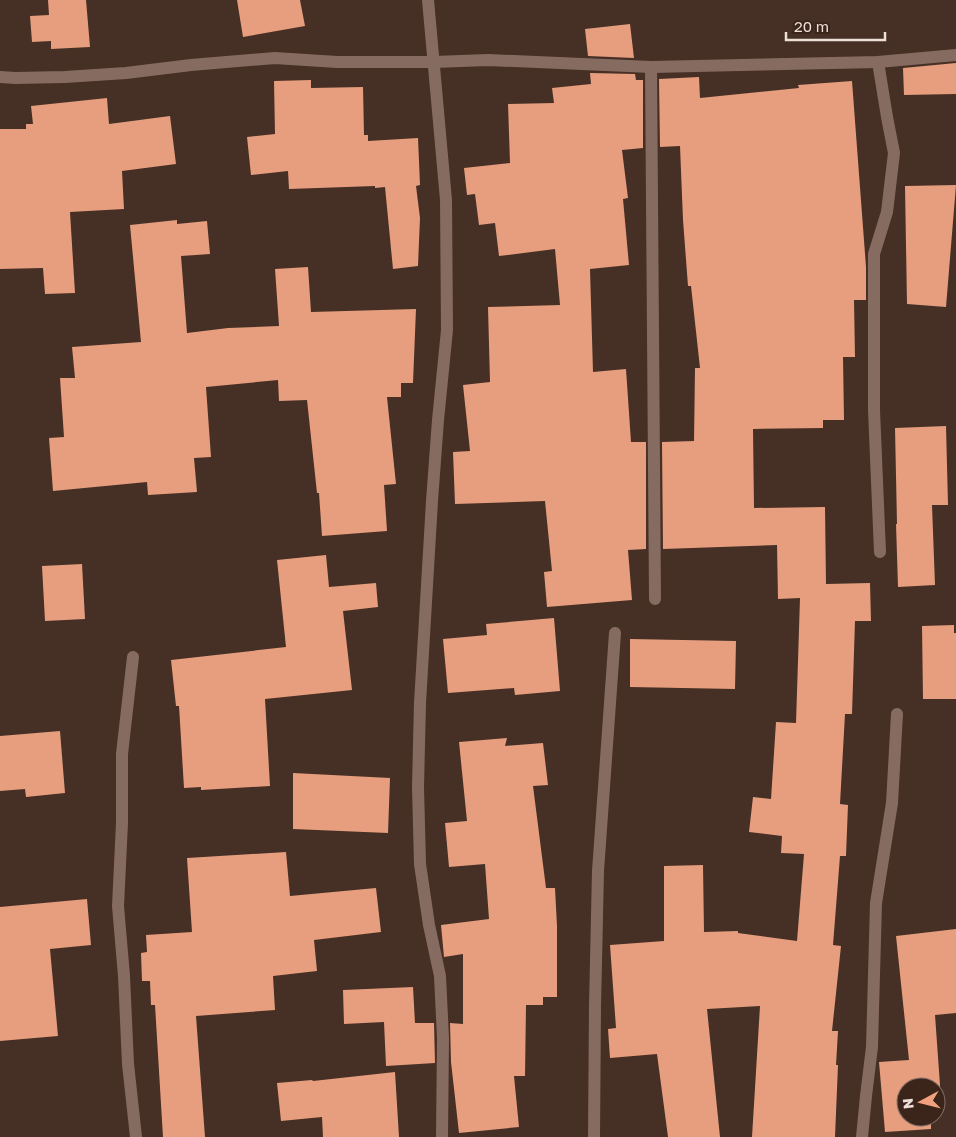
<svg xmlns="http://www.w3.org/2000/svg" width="956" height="1137" viewBox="0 0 956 1137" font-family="'Golos Text',sans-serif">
	<rect width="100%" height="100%" fill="#462f25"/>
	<g fill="#e69e7e">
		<path d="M 48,0 L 86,0 L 90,47 L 51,49 L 51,41 L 32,42 L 30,16 L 49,15 Z"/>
		<path d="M 237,0 L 300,0 L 305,26 L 243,37 Z"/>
		<path d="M 630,24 L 634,58 L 588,56 L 585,29 Z"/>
		<path d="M 956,63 L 956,94 L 904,95 L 903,68 Z"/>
		<path d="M 590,73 L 635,74 L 636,80 L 643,80 L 643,148 L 622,150 L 628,198 L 623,199 L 629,265 L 590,269 L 593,372 L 626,369 L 631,442 L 646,442 L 646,549 L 628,550 L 632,600 L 547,607 L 544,572 L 552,571 L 545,501 L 455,504 L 453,452 L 470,451 L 463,385 L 490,382 L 488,307 L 560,305 L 555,249 L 499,256 L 495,223 L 479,225 L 475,194 L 467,195 L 464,168 L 510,163 L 508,104 L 554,103 L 552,88 L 591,84 Z"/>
		<path d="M 699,77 L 700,98 L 799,88 L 798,85 L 852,81 L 866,267 L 866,300 L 854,300 L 855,357 L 843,357 L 844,420 L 823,420 L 823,428 L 753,429 L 754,508 L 825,507 L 826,584 L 870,583 L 871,621 L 855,621 L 852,714 L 845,714 L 840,804 L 848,805 L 846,856 L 840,856 L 833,945 L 841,946 L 832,1031 L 838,1031 L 836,1065 L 838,1065 L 835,1137 L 752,1137 L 760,1006 L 707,1009 L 720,1137 L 668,1137 L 657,1054 L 610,1058 L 608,1029 L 616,1028 L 610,945 L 664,941 L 664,866 L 703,865 L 704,932 L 738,931 L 738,933 L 797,941 L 804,854 L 781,853 L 782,836 L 749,832 L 753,797 L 771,799 L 776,722 L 796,723 L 800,598 L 778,599 L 777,545 L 663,549 L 662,442 L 694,441 L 695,368 L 700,368 L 691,286 L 688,286 L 683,220 L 680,146 L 660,147 L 659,79 Z"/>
		<path d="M 311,80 L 311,88 L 363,87 L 364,135 L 368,135 L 368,141 L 418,138 L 420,185 L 416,186 L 420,218 L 418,266 L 393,269 L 385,187 L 375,188 L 375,186 L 289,189 L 288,171 L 251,175 L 247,137 L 275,134 L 274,81 Z"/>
		<path d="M 107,98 L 109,124 L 170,116 L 176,164 L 122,171 L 124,209 L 70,212 L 75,293 L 45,294 L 43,268 L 0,269 L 0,129 L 26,129 L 26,124 L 33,124 L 31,106 Z"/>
		<path d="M 956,185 L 946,307 L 907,304 L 905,186 Z"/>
		<path d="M 177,220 L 177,224 L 207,221 L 210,254 L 181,256 L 187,333 L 228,328 L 279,326 L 275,269 L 308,267 L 311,312 L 416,309 L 413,383 L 401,383 L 401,397 L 387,397 L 396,484 L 384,485 L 387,531 L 322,536 L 319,493 L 317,493 L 307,400 L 279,401 L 278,380 L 206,387 L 211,457 L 194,458 L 197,492 L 148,495 L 147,482 L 53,491 L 49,438 L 64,437 L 60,378 L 75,378 L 72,347 L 141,342 L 130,225 Z"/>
		<path d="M 946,426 L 948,505 L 932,505 L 935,585 L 898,587 L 896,524 L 897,524 L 895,428 Z"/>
		<path d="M 326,555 L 329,587 L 376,583 L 378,607 L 343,611 L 352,690 L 265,699 L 270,786 L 201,790 L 201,787 L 184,788 L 179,706 L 176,706 L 171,660 L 286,647 L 277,560 Z"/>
		<path d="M 82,564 L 85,619 L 45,621 L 42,566 Z"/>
		<path d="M 554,618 L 560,691 L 515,695 L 514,688 L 448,693 L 443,639 L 487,635 L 486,624 Z"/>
		<path d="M 954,625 L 954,633 L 956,633 L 956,699 L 923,699 L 922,626 Z"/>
		<path d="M 630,639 L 736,641 L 735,689 L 630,687 Z"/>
		<path d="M 60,731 L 65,793 L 26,797 L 25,789 L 0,791 L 0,736 Z"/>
		<path d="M 507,738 L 505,746 L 543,743 L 548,785 L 533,786 L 546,888 L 555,888 L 557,926 L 557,997 L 543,997 L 543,1005 L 526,1005 L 525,1076 L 514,1076 L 519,1127 L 459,1133 L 451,1062 L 450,1023 L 463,1024 L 463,954 L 444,957 L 441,925 L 489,919 L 485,864 L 449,867 L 445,823 L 467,821 L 459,742 Z"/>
		<path d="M 293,773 L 390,778 L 388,833 L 293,829 Z"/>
		<path d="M 286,852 L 290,896 L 376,888 L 381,932 L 314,940 L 317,971 L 273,976 L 275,1010 L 196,1016 L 205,1137 L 163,1137 L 155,1005 L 151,1005 L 150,981 L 142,981 L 141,953 L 147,952 L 146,935 L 192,932 L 187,858 Z"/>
		<path d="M 87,899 L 91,945 L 50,949 L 58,1036 L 0,1041 L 0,907 Z"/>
		<path d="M 956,929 L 956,1013 L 935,1015 L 941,1099 L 936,1099 L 936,1087 L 906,1087 L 906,1117 L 931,1117 L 931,1129 L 885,1132 L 879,1062 L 909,1060 L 896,936 Z"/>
		<path d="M 413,987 L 415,1023 L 434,1023 L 435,1063 L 386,1066 L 384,1022 L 344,1024 L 343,990 Z"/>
		<path d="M 395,1072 L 399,1137 L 323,1137 L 322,1117 L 281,1121 L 277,1083 L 312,1080 L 313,1081 Z"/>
	</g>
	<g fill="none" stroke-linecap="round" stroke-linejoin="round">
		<g stroke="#866c60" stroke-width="12">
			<path d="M 428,0 L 446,200 L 447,330 L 438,420 L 432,501 L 420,703 L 418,787 L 420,864 L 429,925 L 440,976 L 443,1038 L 442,1137"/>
			<path d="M 878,62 L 887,117 L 894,153 L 887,212 L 874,254 L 874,410 L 880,552"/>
			<path d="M 651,67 L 655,599"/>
			<path d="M 0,77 L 15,78 L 65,77 L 126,73 L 191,65 L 275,58 L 337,62 L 434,62 L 488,60 L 651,67 L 878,62 L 956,55"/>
			<path d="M 133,657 L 122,754 L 122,823 L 118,906 L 124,976 L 128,1064 L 136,1137"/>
			<path d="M 594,1137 L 595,1006 L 598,871 L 615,633"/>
			<path d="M 862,1137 L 866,1096 L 872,1047 L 876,903 L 892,803 L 897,714"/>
		</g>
	</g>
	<g transform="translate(921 1102) rotate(263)"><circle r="24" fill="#3b251b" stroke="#836f67"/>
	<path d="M0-4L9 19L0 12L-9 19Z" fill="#f1a17d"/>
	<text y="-8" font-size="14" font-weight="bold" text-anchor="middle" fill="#eedfd8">N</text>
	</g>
	<path d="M786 32v8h99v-8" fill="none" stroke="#eedfd8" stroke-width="2.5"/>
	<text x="794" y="32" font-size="15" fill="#eedfd8" stroke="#3b251b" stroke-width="4" paint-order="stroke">20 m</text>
</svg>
